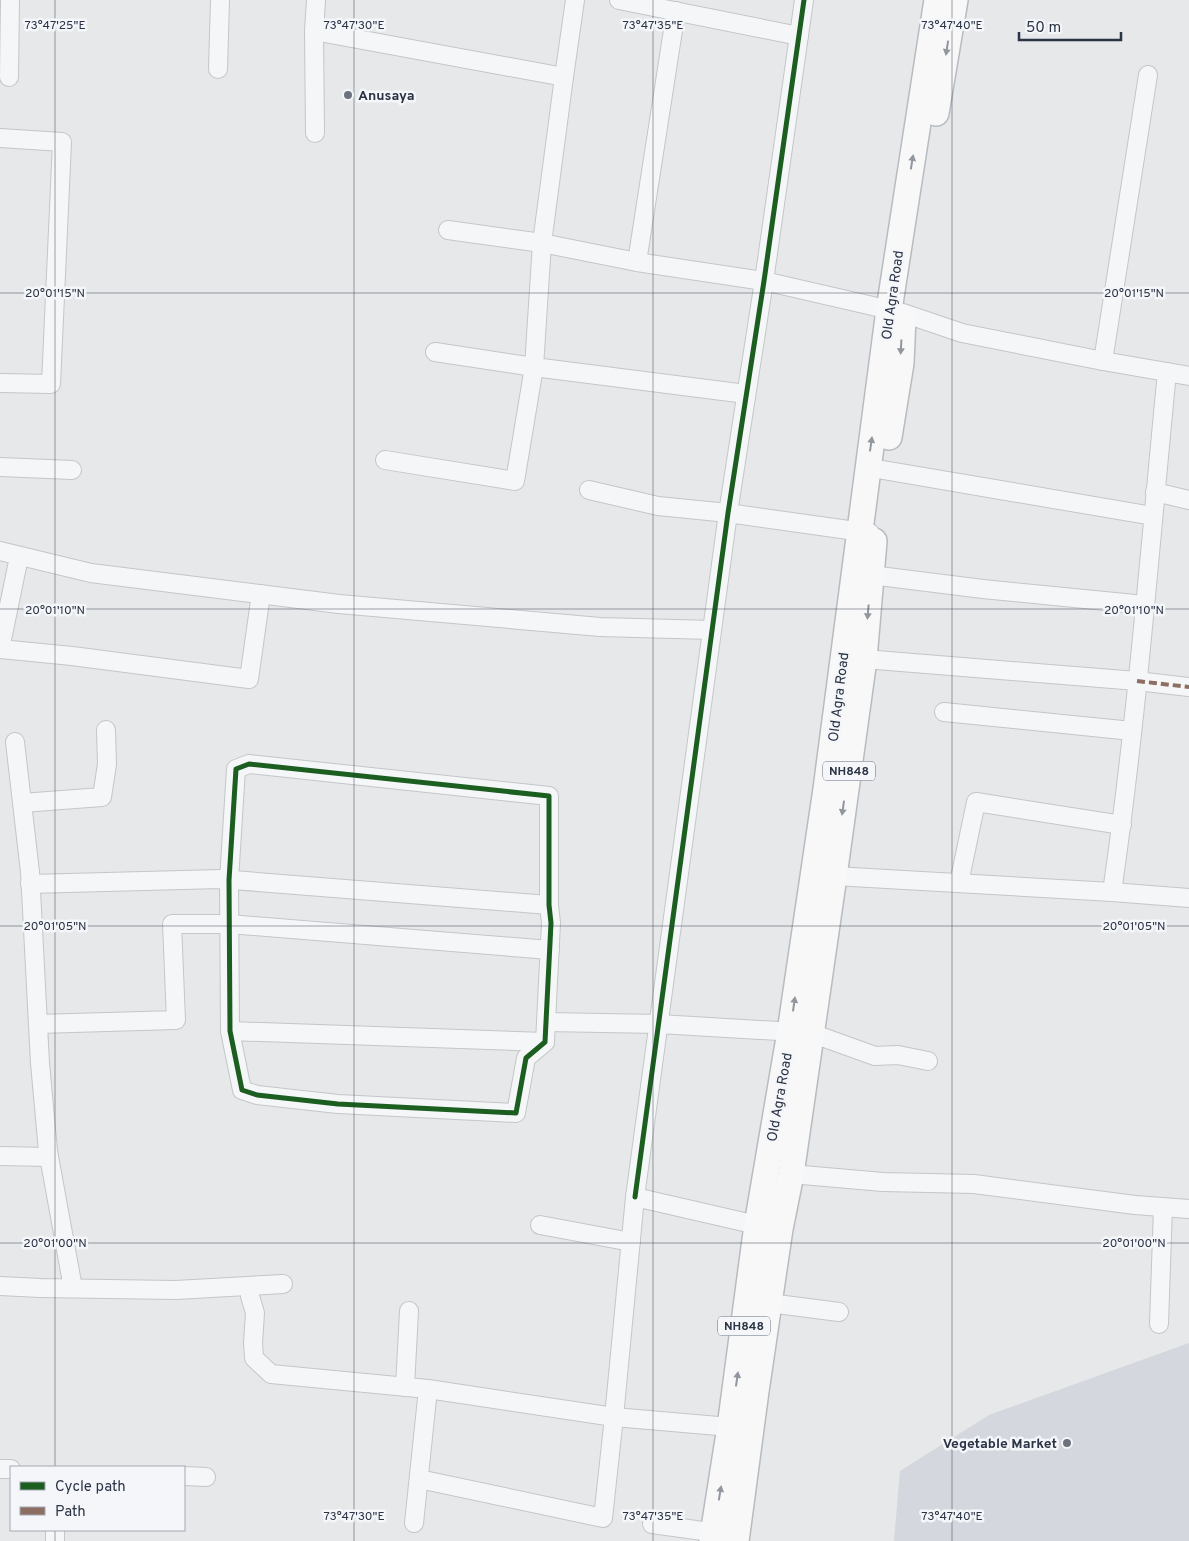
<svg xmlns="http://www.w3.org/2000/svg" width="1189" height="1541" viewBox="0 0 1189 1541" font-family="Overpass,sans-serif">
	<rect width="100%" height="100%" fill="#e6e8ea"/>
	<path fill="#d4d7dd" d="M 1189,1343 L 1189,1541 L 894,1541 L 900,1471 L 989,1415 Z"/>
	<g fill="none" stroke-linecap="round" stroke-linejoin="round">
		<defs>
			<g id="minor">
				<path d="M 619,0 L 799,36"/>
				<path d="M 314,31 L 316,0"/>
				<path d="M 218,69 L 220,0"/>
				<path d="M 9,77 L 10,0"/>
				<path d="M 564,77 L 575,0"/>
				<path d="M 315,133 L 314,31 L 564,77 L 542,243 L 637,262 L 764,281 L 903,313 L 962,333 L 1103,361 L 1189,376"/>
				<path d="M 0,138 L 62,142 L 51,384 L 0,383"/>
				<path d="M 448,230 L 542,243 L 534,367 L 746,394"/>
				<path d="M 637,262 L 676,11"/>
				<path d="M 1103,361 L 1148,75"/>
				<path d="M 385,460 L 515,481 L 534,367 L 435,352"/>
				<path d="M 0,467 L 72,470"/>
				<path d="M 883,470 L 1153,516"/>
				<path d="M 589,490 L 658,506 L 728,513 L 870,533"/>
				<path d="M 1155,492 L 1189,500"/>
				<path d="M 0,551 L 91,573 L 339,604 L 600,627 L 712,630"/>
				<path d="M 19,557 L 0,649 L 72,656 L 249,679 L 261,594"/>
				<path d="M 871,575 L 983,589 L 1145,605"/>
				<path d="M 864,659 L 1137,681 L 1189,687"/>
				<path d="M 944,712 L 1132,731"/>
				<path d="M 15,742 L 30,872 L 40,1063 L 48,1151 L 73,1288"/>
				<path d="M 249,764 L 549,796 L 549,905 L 551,923 L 545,1042 L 526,1058 L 516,1113 L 338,1104 L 257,1095 L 242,1090 L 230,1031 L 229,880 L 236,769 Z"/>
				<path d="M 22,803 L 102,797 L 107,764 L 106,730"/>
				<path d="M 834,876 L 1112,892 L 1189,898"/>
				<path d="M 959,883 L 976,802 L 1122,825"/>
				<path d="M 30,884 L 220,879 L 549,905"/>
				<path d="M 1112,892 C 1137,720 1150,546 1167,372"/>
				<path d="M 546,1022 L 659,1024 L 811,1033 L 875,1056 L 898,1055 L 928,1061"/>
				<path d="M 38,1024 L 176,1020 L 172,924 L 229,924 L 550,950"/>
				<path d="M 230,1031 L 545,1042"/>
				<path d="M 0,1156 L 49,1157"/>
				<path d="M 791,1174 L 883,1182 L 974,1184 L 1135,1205 L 1189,1209"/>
				<path d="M 635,1197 L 728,513 L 764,281 L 804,0"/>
				<path d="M 540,1225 L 631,1242"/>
				<path d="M 0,1286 L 40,1288 L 176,1290 L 283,1284"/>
				<path d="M 250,1296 L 255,1313 L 253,1343 L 254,1358 L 271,1374 L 428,1389 L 614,1417 L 730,1427"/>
				<path d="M 769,1303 L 839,1312"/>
				<path d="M 1159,1324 L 1163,1207"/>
				<path d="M 405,1387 L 409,1311"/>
				<path d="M 0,1469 L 11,1469"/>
				<path d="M 184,1476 L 206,1477"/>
				<path d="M 419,1479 L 603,1518 L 614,1417 L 635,1197 L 757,1225"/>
				<path d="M 414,1523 L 428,1389"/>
				<path d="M 652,1524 L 724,1534"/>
				<path d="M 55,1541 L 55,1530"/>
			</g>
			<g id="highway">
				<path d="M 936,113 L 955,0"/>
				<path d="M 889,437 L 901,363 L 903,318"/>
				<path d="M 712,1541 L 730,1427 L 757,1225 L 790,1032 L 826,789 L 889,310 L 937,0"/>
				<path d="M 736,1541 L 756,1391 L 780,1229 L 791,1174 L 834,876 L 864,659 L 874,541"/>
			</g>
		</defs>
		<use href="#minor" stroke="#c4c6c8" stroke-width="20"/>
		<use href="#highway" stroke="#b8bbbf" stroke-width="28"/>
		<use href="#minor" stroke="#f5f6f7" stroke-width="18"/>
		<use href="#highway" stroke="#f8f8f8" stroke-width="25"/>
		<path stroke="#8d6e63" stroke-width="4" stroke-dasharray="8 4" stroke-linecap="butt" d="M 1137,681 L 1189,687"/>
		<defs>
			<g id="cycleway">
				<path d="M 249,764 L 549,796 L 549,905 L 551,923 L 545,1042 L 526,1058 L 516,1113 L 338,1104 L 257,1095 L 242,1090 L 230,1031 L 229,880 L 236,769 Z"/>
				<path d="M 635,1197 L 728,513 L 764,281 L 804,0"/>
			</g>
		</defs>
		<use href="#cycleway" stroke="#f4f6f9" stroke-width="8"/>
		<use href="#cycleway" stroke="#1b5e20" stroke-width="5"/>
	</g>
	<defs><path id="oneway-solid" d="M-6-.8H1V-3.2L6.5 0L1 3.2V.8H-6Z" transform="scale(1.25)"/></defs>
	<g fill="#92969e">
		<use href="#oneway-solid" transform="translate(947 48) rotate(99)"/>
		<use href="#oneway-solid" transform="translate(912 162) rotate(-81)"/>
		<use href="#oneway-solid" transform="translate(901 347) rotate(93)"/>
		<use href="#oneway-solid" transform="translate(871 444) rotate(-82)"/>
		<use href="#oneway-solid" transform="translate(868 612) rotate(95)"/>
		<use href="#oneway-solid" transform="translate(843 808) rotate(98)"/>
		<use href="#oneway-solid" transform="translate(794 1004) rotate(-82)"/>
		<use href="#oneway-solid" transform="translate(737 1379) rotate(-82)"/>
		<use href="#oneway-solid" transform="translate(720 1493) rotate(-81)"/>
	</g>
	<path fill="none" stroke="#2b3445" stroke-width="1" stroke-opacity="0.45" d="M 55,0 L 55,1467M 354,0 L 354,1541M 653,0 L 653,1541M 952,0 L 952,1541M 0,293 L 1189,293M 0,609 L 1189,609M 0,926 L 1189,926M 0,1243 L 1189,1243M 55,1530 L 55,1541"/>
	<g fill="#6c737f" stroke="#f4f6f9" stroke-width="2">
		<circle cx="348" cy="95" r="5"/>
		<circle cx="1067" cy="1443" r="5"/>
	</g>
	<g text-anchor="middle" stroke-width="5" stroke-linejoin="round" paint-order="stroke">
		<g fill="#f4f6f9" stroke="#676e7b" stroke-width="1">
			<rect x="823" y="761.5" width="52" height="19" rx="4"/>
			<rect x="718" y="1316.5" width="52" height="19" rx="4"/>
		</g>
		<g font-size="12" font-weight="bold" fill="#2b3445">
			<text x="849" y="775">NH848</text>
			<text x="744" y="1330">NH848</text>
		</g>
		<g font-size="14" font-weight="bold" fill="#2b3445" stroke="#f4f6f9" text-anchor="start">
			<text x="358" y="100">Anusaya</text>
			<text x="1057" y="1448" text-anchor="end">Vegetable Market</text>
		</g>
		<g font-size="14" fill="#2b3445" stroke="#f4f6f9">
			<text transform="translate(892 295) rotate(-82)" y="5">Old Agra Road</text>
			<text transform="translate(838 697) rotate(-83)" y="5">Old Agra Road</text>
			<text transform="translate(779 1097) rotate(-80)" y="5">Old Agra Road</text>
		</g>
	</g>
	<g font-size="12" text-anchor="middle" fill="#2b3445" stroke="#f4f6f9" stroke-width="5" stroke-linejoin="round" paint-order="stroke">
		<text x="55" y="29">73°47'25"E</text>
		<text x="354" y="29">73°47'30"E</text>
		<text x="653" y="29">73°47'35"E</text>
		<text x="952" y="29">73°47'40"E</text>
		<text x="55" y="297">20°01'15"N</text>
		<text x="1134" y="297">20°01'15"N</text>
		<text x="55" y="614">20°01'10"N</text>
		<text x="1134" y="614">20°01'10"N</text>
		<text x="55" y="930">20°01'05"N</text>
		<text x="1134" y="930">20°01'05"N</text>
		<text x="55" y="1247">20°01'00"N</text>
		<text x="1134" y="1247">20°01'00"N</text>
		<text x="354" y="1520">73°47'30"E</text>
		<text x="653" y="1520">73°47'35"E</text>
		<text x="952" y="1520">73°47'40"E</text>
	</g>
	<rect x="10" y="1466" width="175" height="65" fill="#f4f6f9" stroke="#a4a8b1"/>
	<rect x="20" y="1482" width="25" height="8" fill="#1b5e20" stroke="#a4a8b1"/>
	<text x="55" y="1491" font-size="15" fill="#2b3445">Cycle path</text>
	<rect x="20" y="1507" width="25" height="8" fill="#8d6e63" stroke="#a4a8b1"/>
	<text x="55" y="1516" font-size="15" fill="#2b3445">Path</text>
	<path d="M1019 32v8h102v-8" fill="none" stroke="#2b3445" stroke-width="2.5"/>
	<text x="1026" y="32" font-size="15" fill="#2b3445" stroke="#f4f6f9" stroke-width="4" paint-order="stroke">50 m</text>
</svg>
